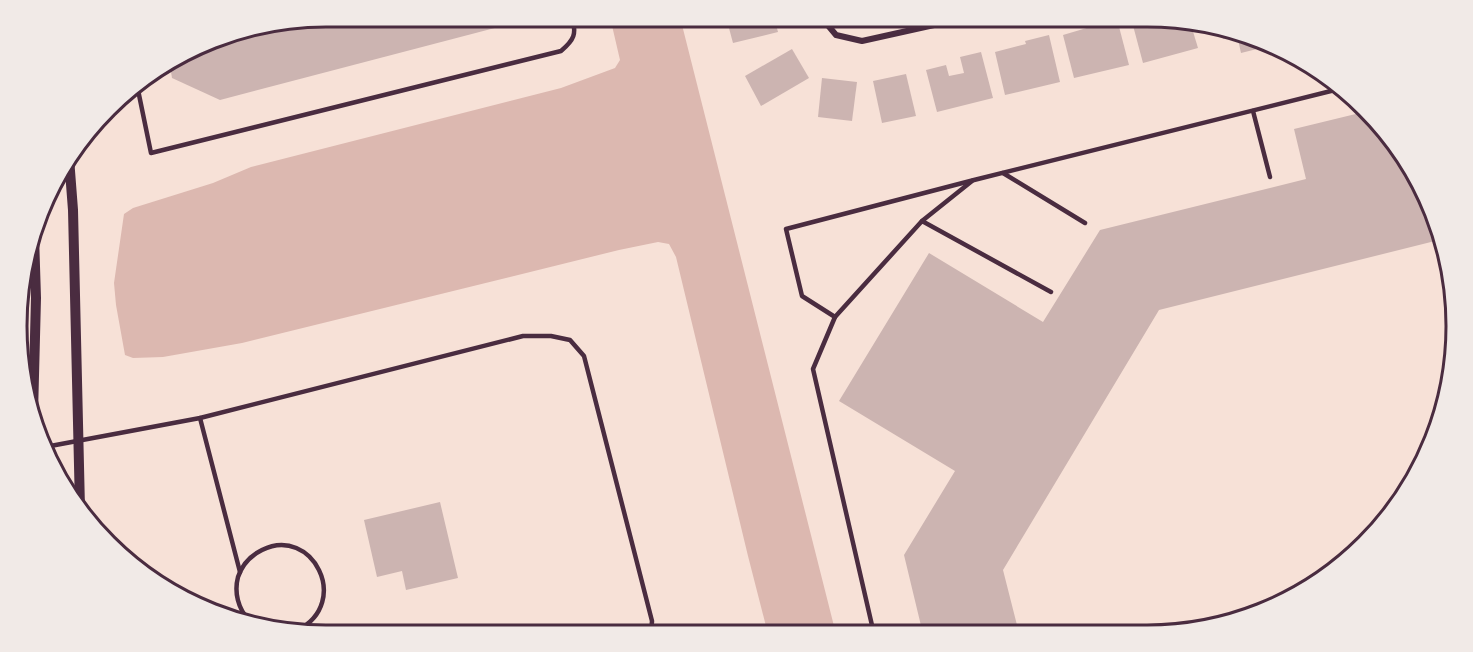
<svg xmlns="http://www.w3.org/2000/svg" width="1473" height="652" viewBox="0 0 1473 652" font-family="'Work Sans',sans-serif">
	<rect width="100%" height="100%" fill="#f7e1d7"/>
	<path fill="#dcb8b0" d="M 610,17 L 680,17 L 836,634 L 768,634 L 748,556 L 676,257 L 669,244 L 658,242 L 619,250 L 242,343 L 163,357 L 133,358 L 125,355 L 116,305 L 114,283 L 124,214 L 133,208 L 213,183 L 251,167 L 561,88 L 615,68 L 620,60 Z"/>
	<g fill="#ccb4b1">
		<path d="M 326,16 L 537,17 L 220,100 L 172,78 L 170,66 L 226,33 Z"/>
		<path d="M 726,17 L 774,17 L 778,32 L 733,43 Z"/>
		<path d="M 1137,17 L 1147,17 L 1191,25 L 1198,48 L 1143,63 L 1131,18 Z"/>
		<path d="M 1117,19 L 1129,65 L 1074,78 L 1063,35 Z"/>
		<path d="M 1221,31 L 1265,40 L 1269,46 L 1241,53 L 1237,35 L 1223,39 Z"/>
		<path d="M 1049,35 L 1060,82 L 1005,95 L 995,52 L 1026,44 L 1025,41 Z"/>
		<path d="M 792,49 L 809,78 L 761,106 L 745,76 Z"/>
		<path d="M 981,52 L 993,98 L 937,112 L 926,70 L 946,65 L 949,76 L 964,73 L 960,57 Z"/>
		<path d="M 906,74 L 916,116 L 882,123 L 873,81 Z"/>
		<path d="M 822,78 L 857,82 L 852,121 L 818,117 Z"/>
		<path d="M 1368,111 L 1433,207 L 1439,240 L 1159,310 L 1003,570 L 1019,633 L 923,634 L 904,555 L 955,471 L 839,401 L 929,253 L 1043,322 L 1100,230 L 1306,179 L 1294,129 Z"/>
		<path d="M 440,502 L 458,578 L 406,590 L 402,571 L 377,577 L 364,520 Z"/>
	</g>
	<g fill="none" stroke-linecap="round" stroke-linejoin="round">
		<g stroke="#4a2c40" stroke-width="4.5">
			<path d="M 137,85 L 151,153 L 561,51 C 574,40 577,34 572,17"/>
			<path d="M 1253,111 L 1270,177"/>
			<path d="M 1003,173 L 1085,223"/>
			<path d="M 922,221 L 972,181"/>
			<path d="M 835,317 L 922,221 L 1051,292"/>
			<path d="M 200,418 L 240,572"/>
			<path d="M 45,447 L 200,418 L 523,336 L 551,336 L 570,340 L 584,356 L 652,621 L 651,634"/>
			<path d="M 249,620 C 238,609 234,592 238,577 C 242,565 250,556 262,550 C 312,525 352,602 298,630"/>
			<path d="M 874,634 L 813,369 L 835,317 L 802,296 L 786,229 L 974,180 L 1339,89"/>
		</g>
		<path stroke="#4a2c40" stroke-width="6" d="M 821,17 L 836,35 L 862,41 L 970,17"/>
		<g stroke="#4a2c40" stroke-width="10">
			<path d="M 69,158 L 73,210 L 80,508"/>
			<path d="M 33,414 L 36,298 L 34,235"/>
		</g>
	</g>
	<path d="M0 0H1473V652H0ZM326 27H1147A299 299 0 0 1 1446 326V326A299 299 0 0 1 1147 625H326A299 299 0 0 1 27 326V326A299 299 0 0 1 326 27Z" fill="#f1eae7" fill-rule="evenodd"/>
	<path fill="none" stroke="#4a2c40" stroke-width="3" d="M326 27H1147A299 299 0 0 1 1446 326V326A299 299 0 0 1 1147 625H326A299 299 0 0 1 27 326V326A299 299 0 0 1 326 27Z"/>
</svg>
